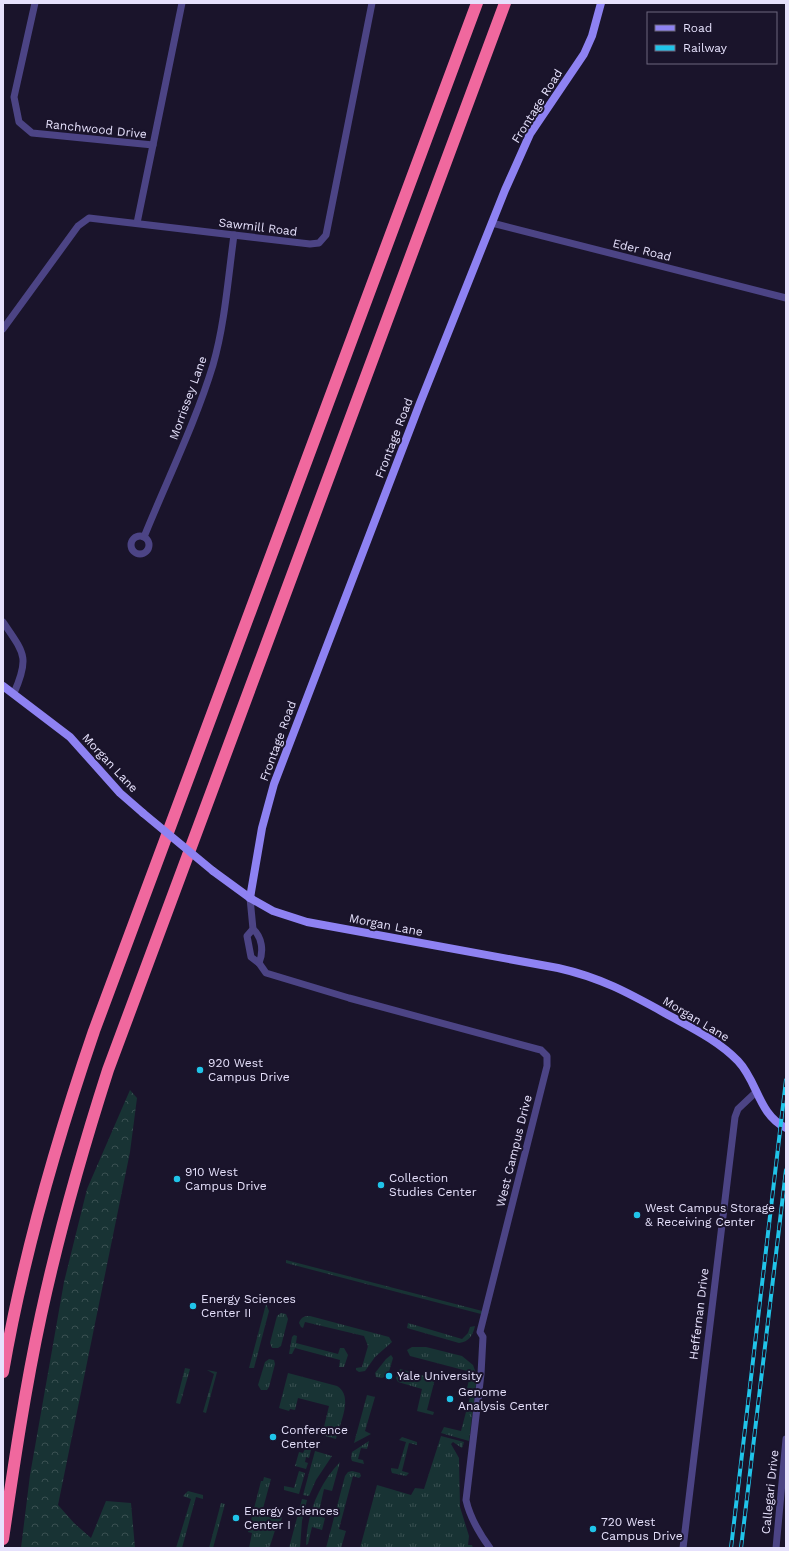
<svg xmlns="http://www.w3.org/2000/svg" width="789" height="1551" viewBox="0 0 789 1551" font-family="'Work Sans',sans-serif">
	<defs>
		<pattern id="grass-tufts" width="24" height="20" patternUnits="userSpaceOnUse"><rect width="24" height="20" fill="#183334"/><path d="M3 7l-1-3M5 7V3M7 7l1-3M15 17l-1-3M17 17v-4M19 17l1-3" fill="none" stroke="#3a5052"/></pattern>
		<pattern id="forest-crowns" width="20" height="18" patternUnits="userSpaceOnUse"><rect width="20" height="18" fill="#183334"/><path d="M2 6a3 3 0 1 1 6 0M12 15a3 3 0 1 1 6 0" fill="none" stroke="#3a5052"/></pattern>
	</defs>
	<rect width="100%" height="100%" fill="#1a142b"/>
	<g fill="url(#grass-tufts)">
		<path d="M 286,1260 L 490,1313 L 481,1314 L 286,1263 Z"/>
		<path d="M 266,1304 L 269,1311 L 254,1368 L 249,1368 Z"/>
		<path d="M 281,1313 L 286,1314 L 288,1319 L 281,1346 L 278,1348 L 272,1348 L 270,1343 L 277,1316 Z"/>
		<path d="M 310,1316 L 389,1337 L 392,1342 L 375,1357 L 365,1371 L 359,1372 L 356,1370 L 356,1368 L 362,1367 L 368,1346 L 364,1336 L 305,1322 L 303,1328 L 301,1327 L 299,1323 C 301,1317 304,1316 310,1316 Z"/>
		<path d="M 408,1323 L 462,1339 L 468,1333 L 470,1327 L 475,1326 C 473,1335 469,1342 459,1343 L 407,1328 Z"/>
		<path d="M 294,1335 L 297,1336 L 296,1343 L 338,1354 L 340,1348 L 344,1348 L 348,1355 L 344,1367 L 339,1367 L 340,1360 L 295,1348 L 292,1354 L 289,1354 L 292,1337 Z"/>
		<path d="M 412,1347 L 426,1347 L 462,1356 L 473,1365 L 477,1376 L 469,1441 L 441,1433 L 444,1427 L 461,1431 L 472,1389 L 467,1388 L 471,1372 L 410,1356 L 407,1350 Z"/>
		<path d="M 391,1355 L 393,1358 L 388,1375 L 382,1378 L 376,1377 L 375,1373 L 386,1359 Z"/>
		<path d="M 269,1359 L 274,1360 L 275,1364 L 269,1387 L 267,1390 L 261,1390 L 258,1385 L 265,1362 Z"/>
		<path d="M 185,1368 L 190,1369 L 180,1404 L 176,1403 Z"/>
		<path d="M 400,1369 L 435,1379 L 427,1410 L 434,1412 L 433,1415 L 417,1411 L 422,1389 L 398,1382 L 396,1378 Z"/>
		<path d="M 207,1370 L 217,1372 L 206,1413 L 203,1412 L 214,1374 Z"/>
		<path d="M 288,1373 L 337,1386 C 354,1396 340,1423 336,1439 L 322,1435 L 329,1406 L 298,1398 L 295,1410 L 290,1409 L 289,1411 L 279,1408 Z"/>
		<path d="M 367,1395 L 375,1397 L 365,1431 L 371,1434 L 354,1443 Z"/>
		<path d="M 441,1436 L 464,1442 L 462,1448 L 453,1442 L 451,1444 L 459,1458 L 460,1507 L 469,1536 L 468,1545 L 472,1545 L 473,1548 L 397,1547 L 396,1548 L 360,1548 L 377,1485 L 411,1495 L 415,1488 L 424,1489 Z"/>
		<path d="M 402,1437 L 417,1442 L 417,1445 L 409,1443 L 402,1471 L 409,1473 L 406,1476 L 392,1473 L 391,1470 L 391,1468 L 398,1469 L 406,1442 L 399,1440 Z"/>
		<path d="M 369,1441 L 367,1449 L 361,1448 L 358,1459 L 363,1460 L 364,1464 L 352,1461 L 351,1458 L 352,1452 Z"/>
		<path d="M 305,1449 L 311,1450 L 309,1458 L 306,1457 L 305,1462 L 308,1463 L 306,1469 L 295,1466 L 299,1452 L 303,1453 Z"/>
		<path d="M 315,1451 L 332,1456 L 316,1480 L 309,1496 L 303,1495 Z"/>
		<path d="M 340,1462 L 332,1491 L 324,1489 L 318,1516 L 325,1518 L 322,1530 L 312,1527 L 308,1544 L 306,1545 C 307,1514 318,1485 340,1462 Z"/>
		<path d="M 299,1471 L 305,1473 L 299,1494 L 284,1490 L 284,1486 L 294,1488 Z"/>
		<path d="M 352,1471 L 360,1473 L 361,1476 L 359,1478 L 353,1476 L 339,1529 L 346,1531 L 341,1548 L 326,1548 L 345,1476 L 348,1472 Z"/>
		<path d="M 264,1477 L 271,1479 L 262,1512 L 282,1517 L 280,1524 L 277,1524 L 270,1546 L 265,1545 L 274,1548 L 249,1548 L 252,1533 L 248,1532 L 261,1481 L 263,1481 Z"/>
		<path d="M 188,1491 L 203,1495 L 203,1499 L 196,1497 L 182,1548 L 176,1548 L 191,1499 L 183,1496 Z"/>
		<path d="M 302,1499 L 307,1500 L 302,1521 L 300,1548 L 289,1548 Z"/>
		<path d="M 221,1503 L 225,1504 L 213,1548 L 209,1548 Z"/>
	</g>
	<path fill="url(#forest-crowns)" d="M 130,1090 L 137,1098 L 130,1152 L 58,1505 L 74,1523 L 91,1538 L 106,1501 L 131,1503 L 135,1548 L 21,1548 L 30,1475 L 64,1282 L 87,1189 Z"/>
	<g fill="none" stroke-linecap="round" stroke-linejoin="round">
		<g stroke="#4c4485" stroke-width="7">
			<path d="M 35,3 L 14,97 L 19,122 L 32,133 L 153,145 L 182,3"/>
			<path d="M 137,223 L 153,145"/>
			<path d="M 492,223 L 786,298"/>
			<path d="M 3,329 L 78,226 L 89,218 L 310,244 L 319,243 L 326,235 L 372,3"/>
			<circle cx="140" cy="545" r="9"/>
			<path d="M 144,537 C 167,480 195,424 213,365 C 225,323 228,278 234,235"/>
			<path d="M 3,622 C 24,653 30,657 14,693"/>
			<path d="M 250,898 L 253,929 L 247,936 L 251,957 L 259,963 L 266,973 L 349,998 L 537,1049 L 541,1050 L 547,1056 L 547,1066 L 480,1332 L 483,1337 L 481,1374 L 466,1500 C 470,1518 479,1533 490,1548"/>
			<path d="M 253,929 C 262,937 264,951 259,963"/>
			<path d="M 683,1548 L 735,1117 L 738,1109 L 756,1092"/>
			<path d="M 776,1548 L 786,1439"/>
		</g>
		<g stroke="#8e82f2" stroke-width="8">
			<path d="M 3,686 L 70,737 L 120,793 L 143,813"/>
			<path d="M 213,871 L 250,898 L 273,911 L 307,922 L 558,968 C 603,978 632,995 672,1017 C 694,1029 720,1042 738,1061 C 758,1082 758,1114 786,1128"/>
			<path d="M 250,898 L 262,828 L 274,784 L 420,403 L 505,190 L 530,134 L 584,54 L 592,36 L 601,3"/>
		</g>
		<g stroke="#f0689e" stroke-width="12">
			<path d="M 3,1372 C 23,1256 56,1142 94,1031 L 477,3"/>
			<path d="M 3,1539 C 14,1464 25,1389 41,1315 C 59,1232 82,1151 108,1070 L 505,3"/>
		</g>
		<defs>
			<g id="rail">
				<path d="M 731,1548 L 786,1080"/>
				<path d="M 741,1548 L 786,1170"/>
			</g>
		</defs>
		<use href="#rail" stroke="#20c4e9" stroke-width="4"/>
		<use href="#rail" stroke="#1a142b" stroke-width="2.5" stroke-dasharray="8" stroke-linecap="butt"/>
		<path stroke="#8e82f2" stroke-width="8" d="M 143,813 L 213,871"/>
	</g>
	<g fill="#20c4e9" stroke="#1a142b" stroke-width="1.5">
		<circle cx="200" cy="1070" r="4"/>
		<circle cx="177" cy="1179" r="4"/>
		<circle cx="381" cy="1185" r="4"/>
		<circle cx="637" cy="1215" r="4"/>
		<circle cx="193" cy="1306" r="4"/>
		<circle cx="389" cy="1376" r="4"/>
		<circle cx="450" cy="1399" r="4"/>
		<circle cx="273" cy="1437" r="4"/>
		<circle cx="236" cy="1518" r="4"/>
		<circle cx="593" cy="1529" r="4"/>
	</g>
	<g text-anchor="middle" stroke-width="4" stroke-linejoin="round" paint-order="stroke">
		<g font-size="12" fill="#e6e1fc" stroke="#1a142b">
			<text transform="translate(537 106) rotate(-58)" y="4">Frontage Road</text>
			<text transform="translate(96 129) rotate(6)" y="4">Ranchwood Drive</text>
			<text transform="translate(258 227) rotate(7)" y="4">Sawmill Road</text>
			<text transform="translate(642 250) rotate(14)" y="4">Eder Road</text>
			<text transform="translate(188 398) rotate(-70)" y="4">Morrissey Lane</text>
			<text transform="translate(394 438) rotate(-69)" y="4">Frontage Road</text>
			<text transform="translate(278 741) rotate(-70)" y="4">Frontage Road</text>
			<text transform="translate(110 763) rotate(47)" y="4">Morgan Lane</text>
			<text transform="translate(386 925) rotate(11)" y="4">Morgan Lane</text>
			<text transform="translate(696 1019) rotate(31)" y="4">Morgan Lane</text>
			<text transform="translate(514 1151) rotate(-76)" y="4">West Campus Drive</text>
			<text transform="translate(699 1314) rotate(-83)" y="4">Heffernan Drive</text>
			<text transform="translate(770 1492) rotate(-84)" y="4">Callegari Drive</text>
		</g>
		<g font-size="12" fill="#e6e1fc" stroke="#1a142b" text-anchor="start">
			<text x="208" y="1067">920 West<tspan x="208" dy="14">Campus Drive</tspan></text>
			<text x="185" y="1176">910 West<tspan x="185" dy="14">Campus Drive</tspan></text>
			<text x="389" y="1182">Collection<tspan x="389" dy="14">Studies Center</tspan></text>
			<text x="645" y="1212">West Campus Storage<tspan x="645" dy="14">&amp; Receiving Center</tspan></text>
			<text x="201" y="1303">Energy Sciences<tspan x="201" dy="14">Center II</tspan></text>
			<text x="397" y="1380">Yale University</text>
			<text x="458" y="1396">Genome<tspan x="458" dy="14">Analysis Center</tspan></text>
			<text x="281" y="1434">Conference<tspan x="281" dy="14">Center</tspan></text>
			<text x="244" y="1515">Energy Sciences<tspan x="244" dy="14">Center I</tspan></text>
			<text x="601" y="1526">720 West<tspan x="601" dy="14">Campus Drive</tspan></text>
		</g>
	</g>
	<rect width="789" height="1551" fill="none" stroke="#e6e1fc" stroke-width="8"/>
	<rect x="647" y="12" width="130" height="52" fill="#1a142b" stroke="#6c667f"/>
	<rect x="655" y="25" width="20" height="6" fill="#8e82f2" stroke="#6c667f"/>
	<text x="683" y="32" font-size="12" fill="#e6e1fc">Road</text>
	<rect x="655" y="45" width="20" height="6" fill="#20c4e9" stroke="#6c667f"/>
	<text x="683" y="52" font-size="12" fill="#e6e1fc">Railway</text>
</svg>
